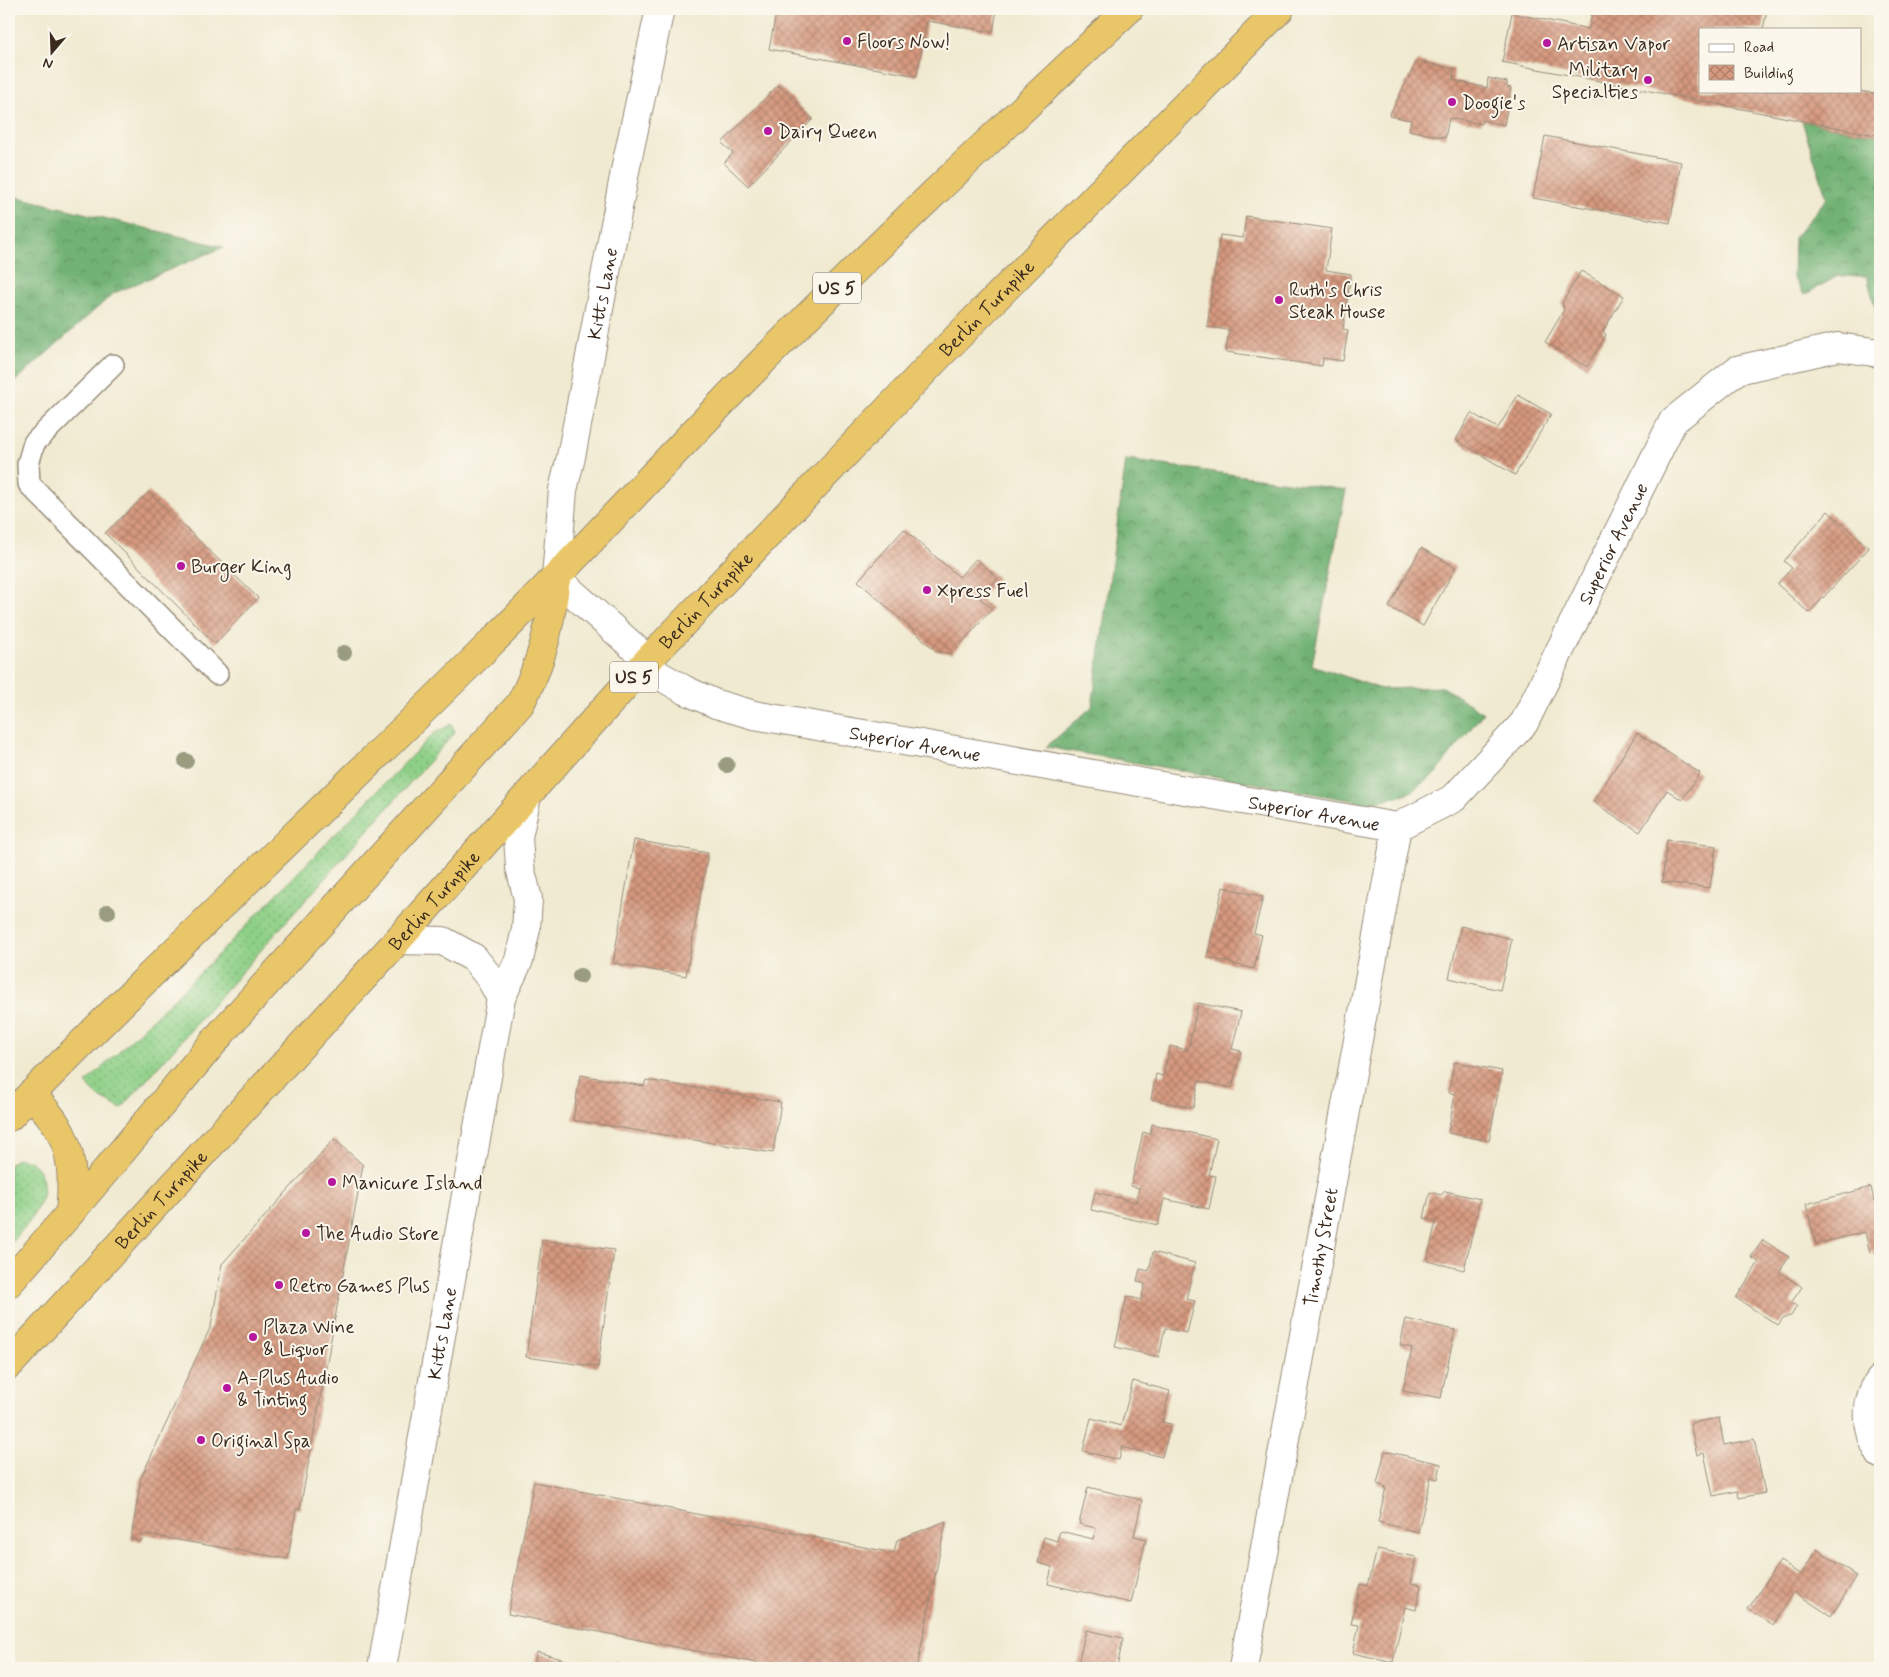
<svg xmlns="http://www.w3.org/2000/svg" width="1889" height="1677" viewBox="0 0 1889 1677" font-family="Mynerve,sans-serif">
	<defs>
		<pattern id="grass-dots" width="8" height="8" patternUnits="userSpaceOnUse" patternTransform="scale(1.25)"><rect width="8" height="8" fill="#8ed087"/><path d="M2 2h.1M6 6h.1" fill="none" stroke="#75a96e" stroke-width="1.8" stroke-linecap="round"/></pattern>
		<pattern id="forest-crowns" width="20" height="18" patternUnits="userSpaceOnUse" patternTransform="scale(1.25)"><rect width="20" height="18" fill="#72b274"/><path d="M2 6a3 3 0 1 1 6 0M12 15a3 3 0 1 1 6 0" fill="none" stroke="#5f915f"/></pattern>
		<pattern id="building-cross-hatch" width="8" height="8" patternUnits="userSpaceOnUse" patternTransform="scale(1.25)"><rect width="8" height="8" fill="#d6997f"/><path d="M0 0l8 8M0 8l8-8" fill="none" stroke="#af7d67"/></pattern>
	</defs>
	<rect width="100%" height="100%" fill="#fbf7ec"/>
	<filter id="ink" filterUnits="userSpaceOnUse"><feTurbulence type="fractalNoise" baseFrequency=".02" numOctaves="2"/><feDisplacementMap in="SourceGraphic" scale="10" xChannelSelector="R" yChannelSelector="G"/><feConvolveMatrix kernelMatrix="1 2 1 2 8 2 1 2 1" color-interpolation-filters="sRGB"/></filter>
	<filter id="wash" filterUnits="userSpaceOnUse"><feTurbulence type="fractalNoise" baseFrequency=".0096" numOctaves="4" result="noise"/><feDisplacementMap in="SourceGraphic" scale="20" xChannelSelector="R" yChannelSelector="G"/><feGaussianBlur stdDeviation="1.12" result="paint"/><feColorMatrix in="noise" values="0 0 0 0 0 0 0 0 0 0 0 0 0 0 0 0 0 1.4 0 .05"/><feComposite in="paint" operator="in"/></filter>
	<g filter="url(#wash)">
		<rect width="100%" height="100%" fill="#f0ead1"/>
		<g fill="url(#grass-dots)" stroke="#647d52">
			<path d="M 451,724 L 455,731 L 454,734 L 441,748 L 269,941 L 121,1109 L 98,1096 L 86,1083 L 201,972 L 433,734 Z"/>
			<path d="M 17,1159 C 28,1159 33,1161 39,1171 C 54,1197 25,1227 9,1245 L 9,1164 Z"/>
		</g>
		<g fill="url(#forest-crowns)" stroke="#566e49">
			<path d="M 1802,121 L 1880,136 L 1880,135 L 1880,326 L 1867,276 L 1838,276 L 1804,295 L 1793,277 L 1794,238 L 1827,198 Z"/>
			<path d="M 9,195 L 224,247 L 114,293 L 9,387 Z"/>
			<path d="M 1126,460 L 1346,490 L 1312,665 L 1381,689 L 1443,687 L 1483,713 L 1435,774 L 1406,795 L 1367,803 L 1046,747 L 1092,707 Z"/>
		</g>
		<g id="blocks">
			<g fill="url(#building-cross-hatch)">
				<path d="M 777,9 L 997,9 L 993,32 L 927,21 L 917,76 L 769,49 Z"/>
				<path d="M 1593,9 L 1767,10 L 1763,29 L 1700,29 L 1700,91 L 1860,91 L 1880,95 L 1880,136 L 1502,62 L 1512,13 L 1589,29 Z"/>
				<path d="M 1417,61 L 1454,69 L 1453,80 L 1487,88 L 1488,78 L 1507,82 L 1507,87 L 1511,88 L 1504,125 L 1482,120 L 1481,124 L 1449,118 L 1445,138 L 1409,130 L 1411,120 L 1389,116 Z"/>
				<path d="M 778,85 L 813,119 L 748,186 L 724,163 L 733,153 L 722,143 Z"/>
				<path d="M 1545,136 L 1681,162 L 1670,223 L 1533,198 Z"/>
				<path d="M 1246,216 L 1332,229 L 1326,270 L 1351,274 L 1343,329 L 1348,330 L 1343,361 L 1323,358 L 1322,366 L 1226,352 L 1229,330 L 1207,327 L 1220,235 L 1243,238 Z"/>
				<path d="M 1581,271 L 1624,296 L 1603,331 L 1606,335 L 1587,367 L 1545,342 L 1564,310 L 1562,303 Z"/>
				<path d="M 1518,395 L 1551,414 L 1515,475 L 1456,440 L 1471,413 L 1498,428 Z"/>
				<path d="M 149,492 L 258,598 L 215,644 L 105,533 Z"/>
				<path d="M 1828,511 L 1869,548 L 1809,613 L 1777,584 L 1792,568 L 1784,561 Z"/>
				<path d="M 904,529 L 959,577 L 976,559 L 998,578 L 980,598 L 992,609 L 952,654 L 936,651 L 858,581 Z"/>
				<path d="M 1421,548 L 1456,567 L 1423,626 L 1389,607 Z"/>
				<path d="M 1637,733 L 1700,773 L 1682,800 L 1667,790 L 1640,832 L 1593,802 Z"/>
				<path d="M 634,840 L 708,853 L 686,976 L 613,963 Z"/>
				<path d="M 1667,840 L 1716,846 L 1710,888 L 1662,882 Z"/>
				<path d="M 1223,887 L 1263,897 L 1254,933 L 1262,935 L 1254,969 L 1207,957 Z"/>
				<path d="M 1461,926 L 1512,939 L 1500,990 L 1449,978 Z"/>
				<path d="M 1198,1003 L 1241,1012 L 1232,1049 L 1241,1051 L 1232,1088 L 1199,1081 L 1193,1108 L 1151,1099 L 1156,1074 L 1163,1076 L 1170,1046 L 1188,1050 Z"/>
				<path d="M 1454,1062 L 1502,1071 L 1489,1141 L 1448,1133 L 1455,1094 L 1449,1093 Z"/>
				<path d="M 580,1075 L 644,1086 L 646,1080 L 781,1102 L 773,1153 L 573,1120 Z"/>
				<path d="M 1152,1124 L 1217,1139 L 1209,1175 L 1216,1176 L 1209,1209 L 1164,1199 L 1158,1225 L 1091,1210 L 1095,1192 L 1136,1202 L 1139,1188 L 1131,1186 L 1143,1132 L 1150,1134 Z"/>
				<path d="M 334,1139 L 363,1165 L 300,1509 L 296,1509 L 288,1559 L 143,1534 L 142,1541 L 131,1539 L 141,1478 L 211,1326 L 222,1264 Z"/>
				<path d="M 1871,1187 L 1874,1201 L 1880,1199 L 1880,1251 L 1870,1253 L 1865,1232 L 1816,1244 L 1806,1204 Z"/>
				<path d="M 1445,1191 L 1480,1199 L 1464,1270 L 1427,1261 L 1436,1221 L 1424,1218 L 1430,1192 L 1441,1195 Z"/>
				<path d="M 542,1240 L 614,1250 L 598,1367 L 526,1357 Z"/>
				<path d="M 1763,1240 L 1789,1257 L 1779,1272 L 1802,1287 L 1791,1303 L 1797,1306 L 1791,1316 L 1784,1317 L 1778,1325 L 1736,1298 L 1759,1262 L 1751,1257 Z"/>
				<path d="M 1153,1252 L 1195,1263 L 1186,1299 L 1195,1301 L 1187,1333 L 1165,1328 L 1159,1357 L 1115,1347 L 1127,1296 L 1141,1300 L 1145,1284 L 1137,1281 L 1140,1269 L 1149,1271 Z"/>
				<path d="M 1406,1319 L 1455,1330 L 1441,1398 L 1403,1391 L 1412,1348 L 1400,1345 Z"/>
				<path d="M 1133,1381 L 1170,1391 L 1162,1422 L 1171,1424 L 1162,1457 L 1122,1447 L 1119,1460 L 1083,1451 L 1091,1418 L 1121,1426 Z"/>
				<path d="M 1719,1418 L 1724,1445 L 1754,1439 L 1765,1493 L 1739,1498 L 1738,1491 L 1713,1496 L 1704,1453 L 1697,1455 L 1690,1423 Z"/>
				<path d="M 1385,1451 L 1441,1464 L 1438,1479 L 1431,1477 L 1418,1532 L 1378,1522 L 1386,1487 L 1377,1484 Z"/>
				<path d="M 534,1482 L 894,1553 L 897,1540 L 946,1521 L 917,1668 L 782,1668 L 508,1614 Z"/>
				<path d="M 1088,1487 L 1142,1500 L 1134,1536 L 1146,1539 L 1131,1603 L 1048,1584 L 1052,1567 L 1038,1563 L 1044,1537 L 1057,1541 L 1060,1531 L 1093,1539 L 1096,1528 L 1079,1524 Z"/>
				<path d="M 1377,1549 L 1416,1557 L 1411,1583 L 1421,1585 L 1416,1610 L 1405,1607 L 1393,1662 L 1353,1653 L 1359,1625 L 1351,1624 L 1360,1584 L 1368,1586 Z"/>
				<path d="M 1817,1549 L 1857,1576 L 1831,1616 L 1794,1592 L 1773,1625 L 1748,1609 L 1780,1561 L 1801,1575 Z"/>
				<path d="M 1086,1630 L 1123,1638 L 1117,1668 L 1077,1668 Z"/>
				<path d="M 537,1652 L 576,1663 L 575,1668 L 533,1668 Z"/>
				<path d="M 614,1663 L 633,1668 L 612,1668 Z"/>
			</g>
		</g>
	</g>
	<g filter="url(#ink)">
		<use href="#blocks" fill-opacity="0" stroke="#968a78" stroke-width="1"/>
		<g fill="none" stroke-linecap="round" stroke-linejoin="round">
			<defs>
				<path id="service" d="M 113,365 L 34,443 L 28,464 L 29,484 L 217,674"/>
				<g id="minor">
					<path id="s1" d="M 648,660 L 657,674 L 685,690 L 716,704 L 754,715 L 1397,827 L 1454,798 L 1524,723 L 1673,421 L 1737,370 L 1838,347 L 1880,353"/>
					<path d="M 398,940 L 443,941 L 474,958 L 490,978 L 501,998"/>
					<path d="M 1880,1380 C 1863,1402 1867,1432 1880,1454"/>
					<path id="s2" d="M 382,1668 L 501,998 L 519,960 L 526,929 L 528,899 L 520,867 L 518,837 L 527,796"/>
					<path id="s3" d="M 1243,1668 L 1397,827"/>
				</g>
				<g id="tertiary">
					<path id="s4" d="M 648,660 L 556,578 L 563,490 L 571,457 L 626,166 L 660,9"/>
				</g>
				<g id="trunk">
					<path d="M 31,1094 C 39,1103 49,1113 56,1124 C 74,1152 73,1181 70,1213"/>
					<path d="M 9,1117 C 165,956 330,804 489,645 C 577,558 660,466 747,377 C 871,251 1000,130 1129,9"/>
					<path d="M 9,1283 L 70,1213 L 224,1030 L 520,704 C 543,661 550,626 556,578"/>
					<path id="s5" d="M 9,1365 L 398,940 L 648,660 L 935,360 L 1280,9"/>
				</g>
			</defs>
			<use href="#service" stroke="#968a78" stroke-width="24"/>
			<use href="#minor" stroke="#968a78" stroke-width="30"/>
			<use href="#tertiary" stroke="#968a78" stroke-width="30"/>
			<use href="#trunk" stroke="#968a78" stroke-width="30"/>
			<use href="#service" stroke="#fff" stroke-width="21"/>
			<use href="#minor" stroke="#fff" stroke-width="28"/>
			<use href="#tertiary" stroke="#fff" stroke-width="28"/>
			<use href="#trunk" stroke="#e9c769" stroke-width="28"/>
		</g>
		<g fill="#9a9c80">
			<circle cx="344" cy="653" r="8"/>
			<circle cx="186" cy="761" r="8"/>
			<circle cx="727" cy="765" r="8"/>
			<circle cx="108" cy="912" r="8"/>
			<circle cx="580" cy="976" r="8"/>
		</g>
	</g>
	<g fill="#b5179e" stroke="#fbf7ec" stroke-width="2">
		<circle cx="847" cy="41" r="5"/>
		<circle cx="1547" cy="43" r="5"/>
		<circle cx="1648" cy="80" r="5"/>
		<circle cx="1452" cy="102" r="5"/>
		<circle cx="768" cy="131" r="5"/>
		<circle cx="1279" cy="300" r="5"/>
		<circle cx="181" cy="566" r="5"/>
		<circle cx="927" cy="590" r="5"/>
		<circle cx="332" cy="1182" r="5"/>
		<circle cx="306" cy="1233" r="5"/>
		<circle cx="279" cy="1285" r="5"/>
		<circle cx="253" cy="1337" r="5"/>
		<circle cx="227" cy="1388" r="5"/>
		<circle cx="201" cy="1440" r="5"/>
	</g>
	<g text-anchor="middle" stroke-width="4" stroke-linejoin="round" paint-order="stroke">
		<g fill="#fbf7ec" stroke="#75685c" stroke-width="1">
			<rect x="813" y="272.5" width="48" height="31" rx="4"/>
			<rect x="610" y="661.5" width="48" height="31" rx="4"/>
		</g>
		<g font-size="18" font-weight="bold" fill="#3b2a1e">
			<text x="837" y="294">US 5</text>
			<text x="634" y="683">US 5</text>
		</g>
		<g font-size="19" fill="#3b2a1e" stroke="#fbf7ec" text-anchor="start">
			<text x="857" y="48">Floors Now!</text>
			<text x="1557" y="50">Artisan Vapor</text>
			<text x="1638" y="76" text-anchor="end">Military<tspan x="1638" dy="22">Specialties</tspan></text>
			<text x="1462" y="109">Doogie's</text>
			<text x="778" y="138">Dairy Queen</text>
			<text x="1289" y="296">Ruth's Chris<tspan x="1289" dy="22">Steak House</tspan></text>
			<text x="191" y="573">Burger King</text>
			<text x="937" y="597">Xpress Fuel</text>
			<text x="342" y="1189">Manicure Island</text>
			<text x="316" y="1240">The Audio Store</text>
			<text x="289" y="1292">Retro Games Plus</text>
			<text x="263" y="1333">Plaza Wine<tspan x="263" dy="22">&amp; Liquor</tspan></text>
			<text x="237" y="1384">A-Plus Audio<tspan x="237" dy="22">&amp; Tinting</tspan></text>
			<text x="211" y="1447">Original Spa</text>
		</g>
		<g font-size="19" fill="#3b2a1e" stroke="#fbf7ec">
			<text dy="7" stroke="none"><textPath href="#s4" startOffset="412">Kitts Lane</textPath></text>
			<text dy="7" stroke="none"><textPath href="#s5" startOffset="1440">Berlin Turnpike</textPath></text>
			<text dy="7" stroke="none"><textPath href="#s1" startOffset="1142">Superior Avenue</textPath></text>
			<text dy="7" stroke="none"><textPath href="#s5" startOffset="1035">Berlin Turnpike</textPath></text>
			<text dy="7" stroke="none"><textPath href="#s1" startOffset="286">Superior Avenue</textPath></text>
			<text dy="7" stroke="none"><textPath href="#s1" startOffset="691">Superior Avenue</textPath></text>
			<text dy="7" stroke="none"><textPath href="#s5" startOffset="630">Berlin Turnpike</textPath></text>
			<text dy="7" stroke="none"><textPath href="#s5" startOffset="225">Berlin Turnpike</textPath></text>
			<text dy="7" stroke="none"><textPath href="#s3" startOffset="428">Timothy Street</textPath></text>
			<text dy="7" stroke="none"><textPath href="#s2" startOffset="340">Kitts Lane</textPath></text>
		</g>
	</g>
	<rect width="1889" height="1677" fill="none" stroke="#fbf7ec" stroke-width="30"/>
	<rect x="1699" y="28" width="162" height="65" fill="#fbf7ec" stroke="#aea59a"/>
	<rect x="1709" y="44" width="25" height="8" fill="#ffffff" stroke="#aea59a"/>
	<text x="1744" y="52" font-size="15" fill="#3b2a1e">Road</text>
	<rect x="1709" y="65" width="25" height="15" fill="url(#building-cross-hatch)" stroke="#aea59a"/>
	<text x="1744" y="78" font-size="15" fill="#3b2a1e">Building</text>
	<g transform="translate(52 52) rotate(199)" stroke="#fbf7ec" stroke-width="4" paint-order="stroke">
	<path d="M0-4L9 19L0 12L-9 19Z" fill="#3b2a1e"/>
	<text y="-8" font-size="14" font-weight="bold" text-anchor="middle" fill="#3b2a1e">N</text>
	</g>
</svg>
